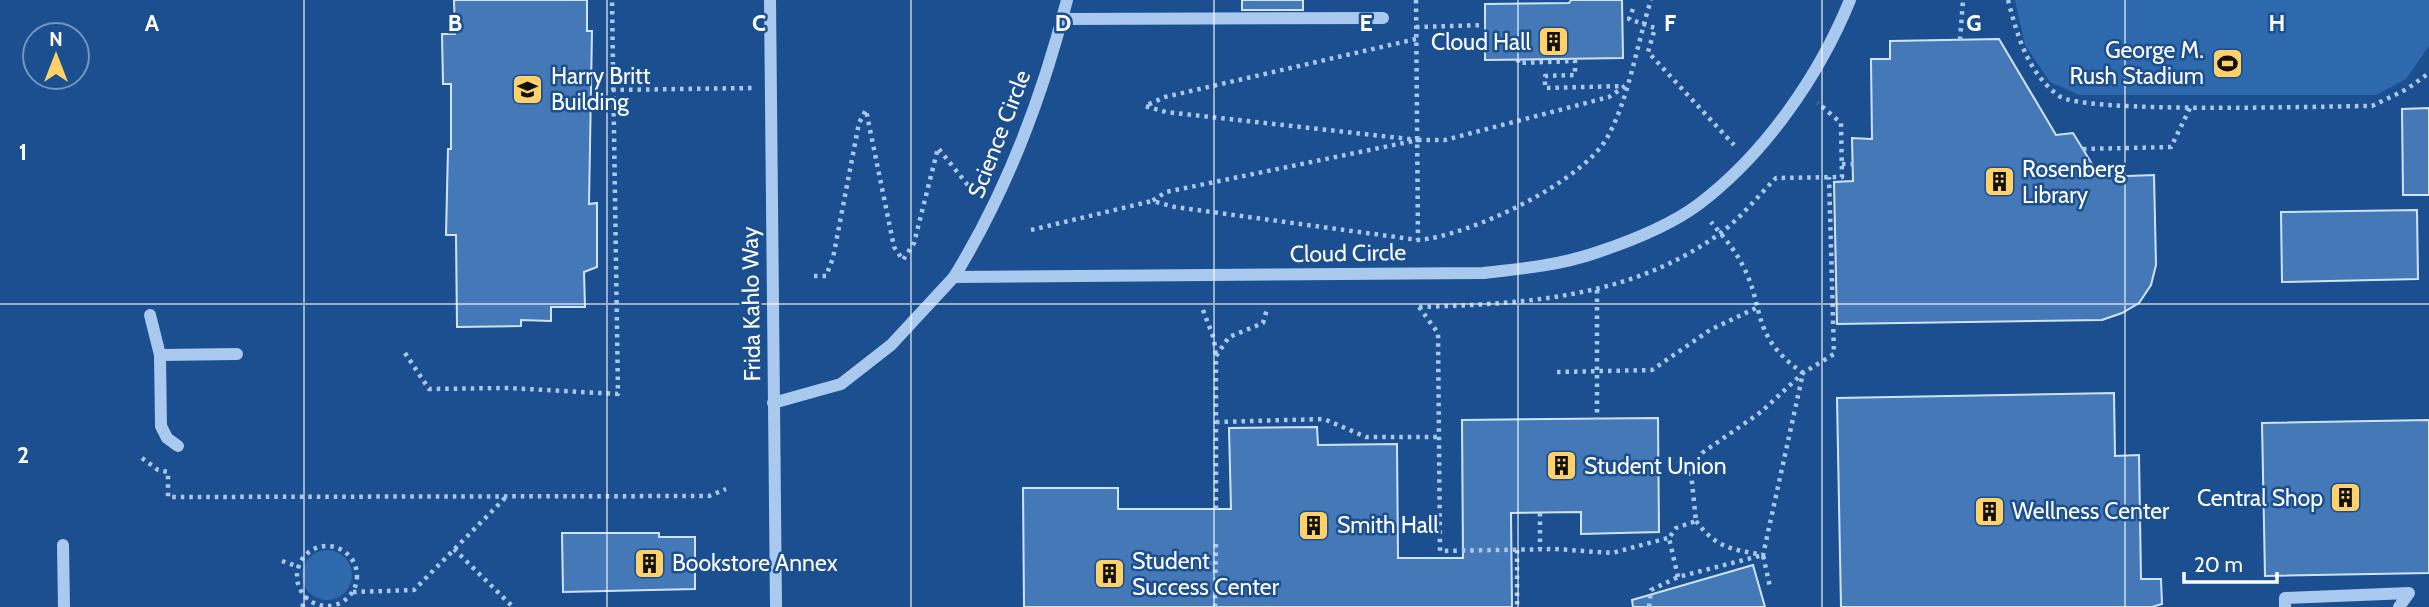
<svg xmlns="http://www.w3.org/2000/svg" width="2429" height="607" viewBox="0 0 2429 607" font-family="Cabin,sans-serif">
	<rect width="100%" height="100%" fill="#1b4f8f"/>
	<g fill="#2e69ad">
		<path d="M 2015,0 L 2429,0 L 2429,46 L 2406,79 L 2376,95 L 2079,95 L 2050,82 L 2025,45 Z"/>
		<circle cx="327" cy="575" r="25"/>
	</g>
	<g fill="#4478b7" stroke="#cfe3fa" stroke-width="2">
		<path d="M 454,0 L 587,0 L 587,31 L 592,31 L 589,204 L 597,203 L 597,267 L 584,272 L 585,307 L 551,307 L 551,321 L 521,320 L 521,326 L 457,327 L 456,235 L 446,235 L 448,149 L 451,149 L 451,84 L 443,84 L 442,34 L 455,34 Z"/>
		<rect x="1242" y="0" width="61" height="10"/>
		<path d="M 1571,0 L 1622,0 L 1623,58 L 1485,60 L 1485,4 L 1569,3 Z"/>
		<path d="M 1999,39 L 2056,135 L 2073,133 L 2100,177 L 2154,175 L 2156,265 L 2151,285 L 2139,303 L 2122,313 L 2102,320 L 1837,324 L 1834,182 L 1853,181 L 1852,138 L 1872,139 L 1871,59 L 1890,59 L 1890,41 Z"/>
		<path d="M 2429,108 L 2429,195 L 2403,195 L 2402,109 Z"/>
		<path d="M 2417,210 L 2418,279 L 2282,282 L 2281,212 Z"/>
		<path d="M 2114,393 L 2115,456 L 2139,455 L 2141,579 L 2161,579 L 2162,604 L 2152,607 L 1841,607 L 1837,398 Z"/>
		<path d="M 1658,418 L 1659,532 L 1581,534 L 1581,512 L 1511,513 L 1512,607 L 1024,607 L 1023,488 L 1118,488 L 1118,509 L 1231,509 L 1229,428 L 1317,427 L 1318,445 L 1397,444 L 1398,558 L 1463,558 L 1462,420 Z"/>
		<path d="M 2429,420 L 2429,573 L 2265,576 L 2262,423 Z"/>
		<path d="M 562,533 L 659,533 L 659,537 L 695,537 L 695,589 L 563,592 Z"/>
		<path d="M 1753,565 L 1765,607 L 1633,607 L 1632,600 Z"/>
	</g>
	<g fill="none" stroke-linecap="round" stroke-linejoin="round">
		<g stroke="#a9c9ee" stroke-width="4.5" stroke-dasharray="3.5 5" stroke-linecap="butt">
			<path d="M 1416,0 L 1418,240"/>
			<path d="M 2008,0 C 2018,37 2027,72 2059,96 C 2084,114 2325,106 2372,106 L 2407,89 L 2429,73"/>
			<path d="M 1633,9 L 1629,19 L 1655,28 L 1648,52 L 1734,145"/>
			<path d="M 1416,27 L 1485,25"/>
			<path d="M 1416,39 L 1165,97 L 1145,106 L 1166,112 L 1418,140 L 1166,192 L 1152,201 L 1175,207 L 1418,240 C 1469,236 1581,183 1607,138 C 1629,99 1637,43 1651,0"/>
			<path d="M 1960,40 L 1963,0"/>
			<path d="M 1518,59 L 1518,63 L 1575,61 L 1575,75 L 1545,76 L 1545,88 L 1624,86"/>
			<path d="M 612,90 L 752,88"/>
			<path d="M 1418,140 L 1445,140 L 1609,97 L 1625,86"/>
			<path d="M 2083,149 L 2171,147 L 2191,106"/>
			<path d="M 1842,164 L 1853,164"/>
			<path d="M 1031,230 L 1152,201"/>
			<path d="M 814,276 L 826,276 L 833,258 L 859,123 L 866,110 L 894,247 L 903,260 L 914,243 L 938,148 L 975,194"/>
			<path d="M 1419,307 C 1524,304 1631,298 1719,234 C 1740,219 1758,196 1776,178 L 1842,177 L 1841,123 L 1818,103"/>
			<path d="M 1419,307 L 1438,333 L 1440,551 L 1555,549 L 1612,553 L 1668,538"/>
			<path d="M 1203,310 L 1214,339 L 1216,356"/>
			<path d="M 405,353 L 429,389 L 509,388 L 618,394 L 612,0"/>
			<path d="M 1557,372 L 1652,370 L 1710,330 L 1756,308"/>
			<path d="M 1216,422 L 1324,419 L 1366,437 L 1441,437"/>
			<path d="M 142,458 L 158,470 L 168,472 L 168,497 L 709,496 L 726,489"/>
			<path d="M 1216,509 L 1216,356 L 1229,337 L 1263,323 L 1267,309"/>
			<path d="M 1540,513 L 1540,549"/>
			<path d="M 1696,521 C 1716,548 1731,549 1763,555 L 1803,373 C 1746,333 1768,306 1738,257 C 1731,245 1720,233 1711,222"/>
			<circle cx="327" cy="576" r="30"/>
			<path d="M 454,549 L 513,607"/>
			<path d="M 1517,550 L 1517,607"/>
			<path d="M 282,561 L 299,567"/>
			<path d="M 1678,577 L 1669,538 L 1676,528 L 1696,521 L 1691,473 L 1702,453 L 1761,412 L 1803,373 L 1834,354 L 1829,177"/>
			<path d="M 353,592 L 414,590 L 506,497"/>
			<path d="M 302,607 L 307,596"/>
			<path d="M 1215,607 L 1216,542"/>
			<path d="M 1649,607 L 1651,590 L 1678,577 L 1763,555 L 1770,587"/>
		</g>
		<g stroke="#a9c9ee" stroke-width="12">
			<path d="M 770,0 L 776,607"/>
			<path d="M 1062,19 L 1383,18"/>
			<path d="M 954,277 C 1007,191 1042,98 1067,0"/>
			<path d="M 150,315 L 160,355 L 161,426 L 167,438 L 178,446"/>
			<path d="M 160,355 L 237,354"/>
			<path d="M 773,403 L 841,384 L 891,345 L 954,277 L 1483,273 C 1521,269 1561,265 1598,252 C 1631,241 1671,225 1699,204 C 1765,154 1819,76 1850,0"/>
			<path d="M 63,545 L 64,607"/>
			<path d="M 2285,607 L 2285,598 L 2409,593 L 2399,607"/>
		</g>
		<path stroke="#a9c9ee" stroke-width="4.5" stroke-dasharray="3.5 5" stroke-linecap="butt" d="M 1597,290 L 1597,419"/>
	</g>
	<path fill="none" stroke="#fff" stroke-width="2" stroke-opacity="0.55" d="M 304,0 L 304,607M 607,0 L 607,607M 911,0 L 911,607M 1214,0 L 1214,607M 1518,0 L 1518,607M 1822,0 L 1822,607M 2125,0 L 2125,607M 0,304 L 2429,304"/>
	<defs>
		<symbol id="building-square" viewBox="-11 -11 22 22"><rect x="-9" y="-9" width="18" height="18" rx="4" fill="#ffd166" stroke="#1b4f8f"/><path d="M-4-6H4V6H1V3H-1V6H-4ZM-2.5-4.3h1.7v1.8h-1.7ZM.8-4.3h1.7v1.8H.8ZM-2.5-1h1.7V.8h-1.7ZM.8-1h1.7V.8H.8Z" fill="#111"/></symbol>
		<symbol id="stadium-square" viewBox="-11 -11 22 22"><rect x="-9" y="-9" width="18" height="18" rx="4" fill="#ffd166" stroke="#1b4f8f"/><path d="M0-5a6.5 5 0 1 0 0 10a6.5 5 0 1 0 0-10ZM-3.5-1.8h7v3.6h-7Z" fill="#111"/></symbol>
		<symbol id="university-square" viewBox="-11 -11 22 22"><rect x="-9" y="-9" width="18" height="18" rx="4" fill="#ffd166" stroke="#1b4f8f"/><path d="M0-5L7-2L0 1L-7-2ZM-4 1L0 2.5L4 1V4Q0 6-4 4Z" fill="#111"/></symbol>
	</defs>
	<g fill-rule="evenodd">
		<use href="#building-square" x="1536" y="24" width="35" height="35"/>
		<use href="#stadium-square" x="2210" y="46" width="35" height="35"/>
		<use href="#university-square" x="510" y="72" width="35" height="35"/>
		<use href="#building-square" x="1982" y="164" width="35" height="35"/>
		<use href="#building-square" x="1544" y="448" width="35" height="35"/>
		<use href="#building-square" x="2328" y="480" width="35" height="35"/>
		<use href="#building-square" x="1972" y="494" width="35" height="35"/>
		<use href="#building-square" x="1296" y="508" width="35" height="35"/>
		<use href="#building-square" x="632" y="546" width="35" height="35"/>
		<use href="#building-square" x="1092" y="556" width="35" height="35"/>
	</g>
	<g text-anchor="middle" stroke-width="5" stroke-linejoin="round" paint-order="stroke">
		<g font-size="23" fill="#fff" stroke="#1b4f8f" text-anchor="start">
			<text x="1531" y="50" text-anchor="end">Cloud Hall</text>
			<text x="2204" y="58" text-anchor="end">George M.<tspan x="2204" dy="26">Rush Stadium</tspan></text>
			<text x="551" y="84">Harry Britt<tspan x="551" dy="26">Building</tspan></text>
			<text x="2022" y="177">Rosenberg<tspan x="2022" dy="26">Library</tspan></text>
			<text x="1584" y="474">Student Union</text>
			<text x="2323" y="506" text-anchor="end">Central Shop</text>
			<text x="2012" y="519">Wellness Center</text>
			<text x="1337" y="533">Smith Hall</text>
			<text x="1132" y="569">Student<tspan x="1132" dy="26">Success Center</tspan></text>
			<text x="672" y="571">Bookstore Annex</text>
		</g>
		<g font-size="23" fill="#fff" stroke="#1b4f8f">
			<text transform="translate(999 134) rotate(-69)" y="8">Science Circle</text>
			<text transform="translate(1348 253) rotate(-1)" y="8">Cloud Circle</text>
			<text transform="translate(751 304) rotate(-91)" y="8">Frida Kahlo Way</text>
		</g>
	</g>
	<g font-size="23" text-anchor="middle" font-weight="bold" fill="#fff" stroke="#1b4f8f" stroke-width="5" stroke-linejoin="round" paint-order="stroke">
		<text x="152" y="31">A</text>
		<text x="455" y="31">B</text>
		<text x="759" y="31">C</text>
		<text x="1063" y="31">D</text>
		<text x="1366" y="31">E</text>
		<text x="1670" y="31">F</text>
		<text x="1974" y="31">G</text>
		<text x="2277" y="31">H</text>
		<text x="23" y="160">1</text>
		<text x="23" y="463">2</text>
	</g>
	<g transform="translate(56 56)"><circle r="33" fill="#1b4f8f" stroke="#7695bc" stroke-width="2"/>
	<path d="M0-5L12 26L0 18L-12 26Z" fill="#ffd166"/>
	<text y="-10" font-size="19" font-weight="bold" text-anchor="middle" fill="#ffffff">N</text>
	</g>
	<path d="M2184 572v10h93v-10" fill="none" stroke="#ffffff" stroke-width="3.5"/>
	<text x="2194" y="572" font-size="21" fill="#ffffff" stroke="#1b4f8f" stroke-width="5" paint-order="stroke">20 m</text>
</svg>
